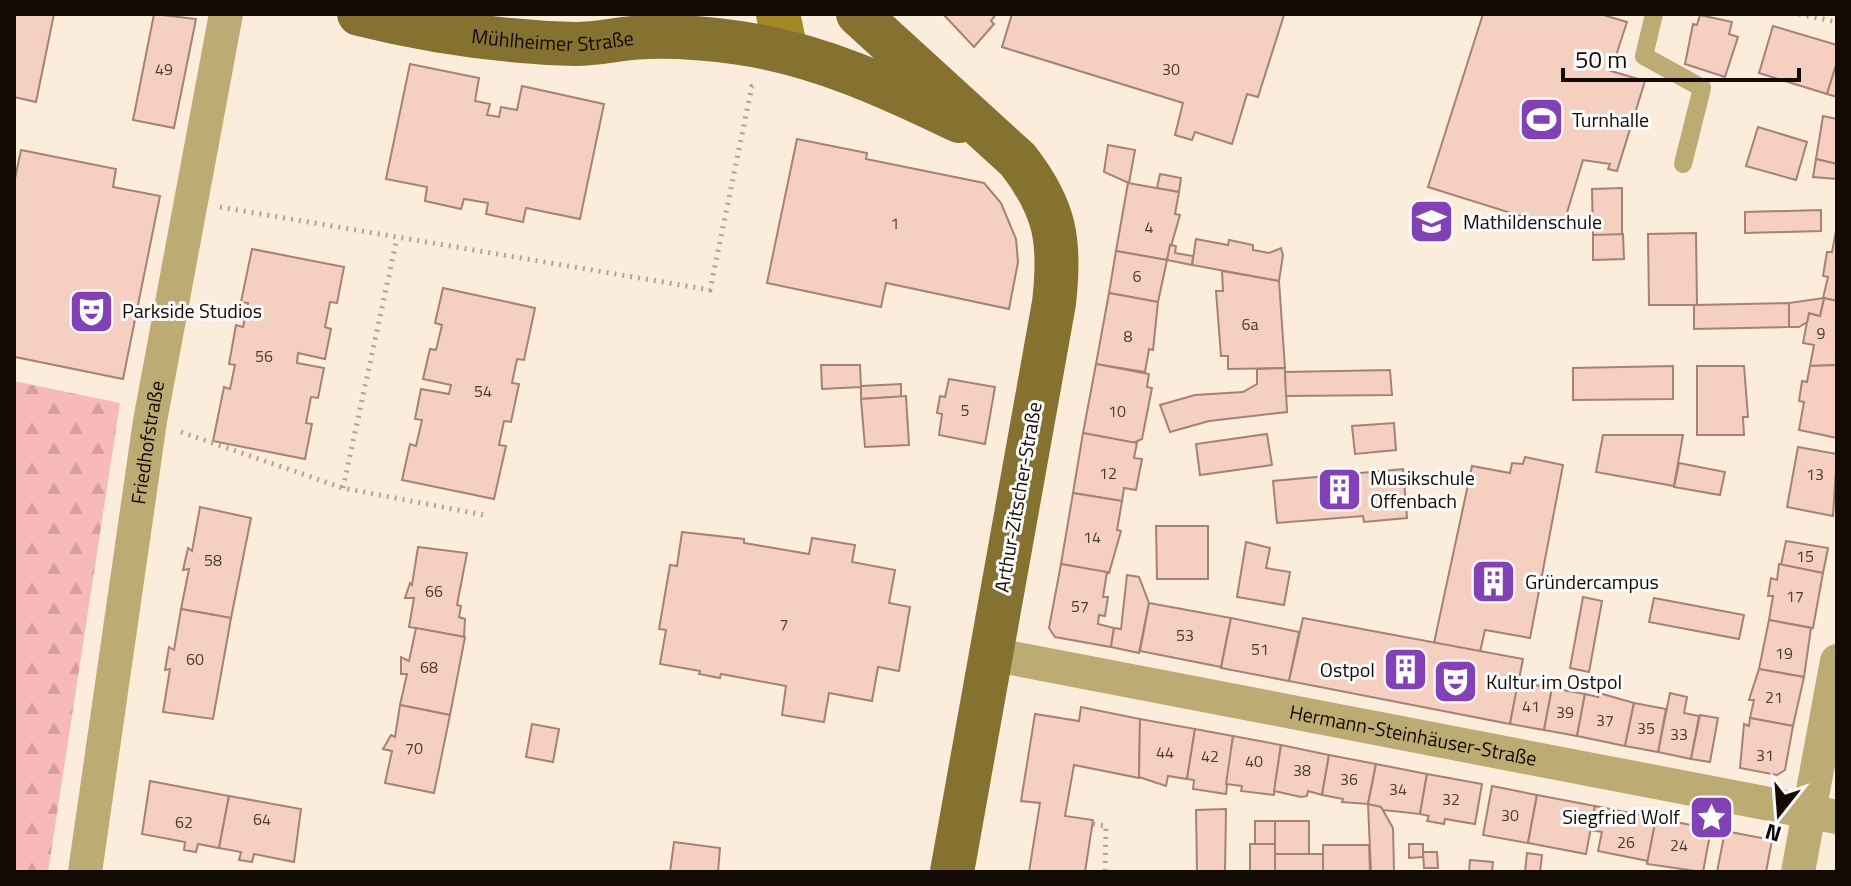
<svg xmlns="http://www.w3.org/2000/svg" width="1851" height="886" viewBox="0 0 1851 886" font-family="'Titillium Web',sans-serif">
	<defs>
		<pattern id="forest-firs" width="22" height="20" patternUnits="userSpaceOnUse" patternTransform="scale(2)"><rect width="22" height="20" fill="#f8bab9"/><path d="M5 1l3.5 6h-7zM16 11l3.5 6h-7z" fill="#d49f9d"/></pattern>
	</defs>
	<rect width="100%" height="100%" fill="#fcecdb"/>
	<path fill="url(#forest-firs)" d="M 14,381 L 120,403 L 48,872 L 14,872 Z"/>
	<g fill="#f5cfbf" stroke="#a58274" stroke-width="2">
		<path d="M 14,14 L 54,14 L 36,102 L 14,97 Z"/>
		<path d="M 154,14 L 196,19 L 174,128 L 133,120 Z"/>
		<path d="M 943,14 L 996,14 L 991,21 L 994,24 L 974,47 Z"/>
		<path d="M 1012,14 L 1281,14 L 1284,15 L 1258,97 L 1247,94 L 1232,144 L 1195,132 L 1192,140 L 1175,135 L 1183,103 L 1002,47 Z"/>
		<path d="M 1483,14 L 1600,14 L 1627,22 L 1611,71 L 1645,81 L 1617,171 L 1608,169 L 1610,164 L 1583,160 L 1562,229 L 1428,187 Z"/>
		<path d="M 1700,15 L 1732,22 L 1729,34 L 1738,37 L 1725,77 L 1685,64 L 1693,24 L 1697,25 Z"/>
		<path d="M 1773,26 L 1837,45 L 1837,62 L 1827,94 L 1759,73 Z"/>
		<path d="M 1837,62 L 1837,97 L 1827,94 Z"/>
		<path d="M 410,64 L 479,78 L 475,101 L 490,104 L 487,115 L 494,116 L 499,117 L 501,107 L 517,110 L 522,86 L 604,104 L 580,219 L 526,208 L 523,222 L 486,214 L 488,203 L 464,199 L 461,209 L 425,201 L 427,187 L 386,179 Z"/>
		<path d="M 1823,116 L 1837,119 L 1837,164 L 1816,159 Z"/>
		<path d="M 1758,127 L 1807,142 L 1796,180 L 1746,166 Z"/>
		<path d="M 797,139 L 867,153 L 866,159 L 984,183 L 1001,203 L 1016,239 L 1018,262 L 1009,309 L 886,283 L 881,307 L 767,283 Z"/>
		<path d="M 1108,145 L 1135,150 L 1129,183 L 1104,172 Z"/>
		<path d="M 21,150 L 116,169 L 113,187 L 160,196 L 123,379 L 15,357 L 14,363 L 14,183 Z"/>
		<path d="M 1816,159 L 1837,164 L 1837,179 L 1813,177 Z"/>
		<path d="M 1160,174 L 1181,178 L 1179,192 L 1157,188 Z"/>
		<path d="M 1128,183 L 1179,192 L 1175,214 L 1180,215 L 1167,260 L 1116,251 Z"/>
		<path d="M 1622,188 L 1622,235 L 1593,235 L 1592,189 Z"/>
		<path d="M 1821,210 L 1821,231 L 1745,233 L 1745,212 Z"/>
		<path d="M 1836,231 L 1837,231 L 1837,301 L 1823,298 L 1828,277 L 1823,276 L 1827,252 L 1832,252 Z"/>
		<path d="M 1696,233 L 1697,305 L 1649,305 L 1648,234 Z"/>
		<path d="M 1593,235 L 1623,234 L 1624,259 L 1593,260 Z"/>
		<path d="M 1196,239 L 1228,245 L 1229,240 L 1253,245 L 1253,250 L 1269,253 L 1281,248 L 1283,255 L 1279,281 L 1192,265 Z"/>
		<path d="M 1170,245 L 1176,246 L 1175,253 L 1193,256 L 1192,265 L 1167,260 Z"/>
		<path d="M 252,249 L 344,267 L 337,303 L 330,302 L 325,327 L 331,329 L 325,359 L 298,353 L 297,363 L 324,368 L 318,398 L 311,397 L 306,423 L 312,424 L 305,459 L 213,441 L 224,387 L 230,389 L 235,365 L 229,364 L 236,325 L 243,327 L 248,303 L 241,302 Z"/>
		<path d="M 1116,251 L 1167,260 L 1158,302 L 1109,293 Z"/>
		<path d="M 1222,271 L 1279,281 L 1285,368 L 1228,369 L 1228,356 L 1221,356 L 1216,291 L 1223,291 Z"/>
		<path d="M 443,288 L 535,308 L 524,360 L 517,359 L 512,383 L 519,384 L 511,422 L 504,421 L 499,445 L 506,446 L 494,499 L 402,480 L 410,444 L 416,446 L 422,420 L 415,419 L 421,389 L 449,394 L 451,385 L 423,379 L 430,349 L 436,350 L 442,325 L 435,323 Z"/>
		<path d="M 1109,293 L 1158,302 L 1153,350 L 1149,349 L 1145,372 L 1096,364 Z"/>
		<path d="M 1824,298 L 1837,301 L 1837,365 L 1810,366 L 1814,345 L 1803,343 L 1807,322 L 1809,313 L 1820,316 Z"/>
		<path d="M 1824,298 L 1820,316 L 1809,313 L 1807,322 L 1799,327 L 1789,327 L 1789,303 Z"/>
		<path d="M 1789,303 L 1789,327 L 1694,329 L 1694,305 Z"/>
		<path d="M 1096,364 L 1149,374 L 1147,387 L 1152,388 L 1142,439 L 1133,443 L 1083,433 Z"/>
		<path d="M 821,365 L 860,365 L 861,387 L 822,389 Z"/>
		<path d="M 1837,365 L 1837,438 L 1799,430 L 1804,402 L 1799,401 L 1802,381 L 1807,382 L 1810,366 Z"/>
		<path d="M 1673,366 L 1673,399 L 1573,400 L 1573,368 Z"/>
		<path d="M 1697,366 L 1744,366 L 1748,417 L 1743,417 L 1744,435 L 1697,435 Z"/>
		<path d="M 1285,368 L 1287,412 L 1209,421 L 1170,432 L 1160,405 L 1195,395 L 1243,392 L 1257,384 L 1257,369 Z"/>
		<path d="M 1390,370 L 1392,395 L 1286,396 L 1285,372 Z"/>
		<path d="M 949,379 L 995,387 L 985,444 L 939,435 L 942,414 L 937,413 L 940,396 L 945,397 Z"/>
		<path d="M 901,384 L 901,397 L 861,399 L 861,386 Z"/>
		<path d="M 906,396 L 909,445 L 865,447 L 861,399 Z"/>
		<path d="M 1394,423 L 1396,450 L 1355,454 L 1352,426 Z"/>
		<path d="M 1083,433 L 1137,443 L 1134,458 L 1142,459 L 1136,490 L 1124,488 L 1122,501 L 1073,493 Z"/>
		<path d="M 1267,434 L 1272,465 L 1200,475 L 1196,444 Z"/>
		<path d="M 1603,435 L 1683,435 L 1674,486 L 1596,472 Z"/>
		<path d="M 1798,447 L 1837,454 L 1833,516 L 1787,507 Z"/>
		<path d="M 1525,457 L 1563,465 L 1530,638 L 1485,630 L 1480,652 L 1434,643 L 1472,466 L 1510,473 L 1512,463 L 1523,464 Z"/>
		<path d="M 1679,463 L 1725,472 L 1720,495 L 1674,487 Z"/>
		<path d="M 1403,469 L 1407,518 L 1364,522 L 1363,516 L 1277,523 L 1273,481 Z"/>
		<path d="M 1073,493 L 1122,501 L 1117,530 L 1121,531 L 1109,573 L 1061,564 Z"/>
		<path d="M 200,507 L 251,518 L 231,618 L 181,609 L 189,569 L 183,570 L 188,548 L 192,551 Z"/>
		<path d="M 1156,526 L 1208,526 L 1208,579 L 1157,579 Z"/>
		<path d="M 682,532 L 744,539 L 744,543 L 809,554 L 812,538 L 855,545 L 852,562 L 895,570 L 889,603 L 910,607 L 899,671 L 878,667 L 872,701 L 829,693 L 824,722 L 782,715 L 786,686 L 721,674 L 720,678 L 699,674 L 700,671 L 660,664 L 666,630 L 659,629 L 670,565 L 677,566 Z"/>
		<path d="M 1786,541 L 1828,548 L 1823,573 L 1781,565 Z"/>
		<path d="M 1246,542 L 1270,548 L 1266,568 L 1290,572 L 1284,605 L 1237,597 Z"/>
		<path d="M 418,547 L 467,553 L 457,605 L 461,606 L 459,617 L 465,619 L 464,637 L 409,627 L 414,598 L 405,598 L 410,583 L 412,585 Z"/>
		<path d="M 1061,564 L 1107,572 L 1103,597 L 1108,597 L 1105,616 L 1099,615 L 1098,624 L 1114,628 L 1111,647 L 1055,637 L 1049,628 Z"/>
		<path d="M 1779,564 L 1823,573 L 1813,628 L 1769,620 L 1773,596 L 1768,596 L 1771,578 L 1777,580 Z"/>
		<path d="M 1127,575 L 1139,577 L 1149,603 L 1139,653 L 1111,647 L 1114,628 L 1121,629 Z"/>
		<path d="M 1583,597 L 1602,601 L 1589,672 L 1570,668 Z"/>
		<path d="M 1654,598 L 1744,615 L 1739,639 L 1649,622 Z"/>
		<path d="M 1149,603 L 1231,618 L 1221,667 L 1140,651 Z"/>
		<path d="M 181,609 L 231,618 L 213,719 L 163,712 L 170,669 L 165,670 L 169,647 L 174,650 Z"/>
		<path d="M 1231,618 L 1299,632 L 1289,681 L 1221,668 Z"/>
		<path d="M 1303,618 L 1523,659 L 1510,724 L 1289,681 Z"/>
		<path d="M 1769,620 L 1811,628 L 1804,677 L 1759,669 Z"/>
		<path d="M 416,628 L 465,637 L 450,715 L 400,705 L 407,674 L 401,674 L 401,657 L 409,661 Z"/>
		<path d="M 1759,669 L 1804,677 L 1793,726 L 1750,718 L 1754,700 L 1749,700 Z"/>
		<path d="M 1518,682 L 1552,688 L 1544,730 L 1510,724 Z"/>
		<path d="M 1552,688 L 1585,694 L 1577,736 L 1544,730 Z"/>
		<path d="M 1599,693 L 1634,703 L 1625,746 L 1577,736 L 1585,694 L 1598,697 Z"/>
		<path d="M 1670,693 L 1687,697 L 1684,713 L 1699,716 L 1691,759 L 1658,752 Z"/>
		<path d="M 1634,703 L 1666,709 L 1658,752 L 1625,746 Z"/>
		<path d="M 400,705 L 450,715 L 434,793 L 385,783 L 392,751 L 383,749 L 391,735 L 395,737 Z"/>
		<path d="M 1081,707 L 1140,719 L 1139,778 L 1074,765 L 1065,816 L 1093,820 L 1085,872 L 1029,872 L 1040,803 L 1021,801 L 1035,714 L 1079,721 Z"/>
		<path d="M 1700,715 L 1718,718 L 1710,762 L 1691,759 Z"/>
		<path d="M 1750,718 L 1793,726 L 1785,770 L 1777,775 L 1740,768 L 1744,724 L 1749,726 Z"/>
		<path d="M 1140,719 L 1195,729 L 1187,779 L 1168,776 L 1166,786 L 1139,777 Z"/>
		<path d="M 532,724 L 559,729 L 553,762 L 526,757 Z"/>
		<path d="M 1195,729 L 1233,736 L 1226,794 L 1193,789 L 1194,780 L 1187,779 Z"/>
		<path d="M 1233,736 L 1281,745 L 1274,795 L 1241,791 L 1242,786 L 1226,784 Z"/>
		<path d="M 1281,745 L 1329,755 L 1322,795 L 1308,791 L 1307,796 L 1301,797 L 1274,791 Z"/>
		<path d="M 1329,755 L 1376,764 L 1368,804 L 1342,802 L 1343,799 L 1322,795 Z"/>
		<path d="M 1376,764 L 1427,774 L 1420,814 L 1383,810 L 1368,804 Z"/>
		<path d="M 1427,774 L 1482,784 L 1475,824 L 1445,819 L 1444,824 L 1427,821 L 1429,816 L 1420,814 Z"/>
		<path d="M 150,781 L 229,796 L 219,848 L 198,844 L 196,852 L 184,850 L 185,842 L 142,834 Z"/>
		<path d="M 1492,786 L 1537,795 L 1528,843 L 1483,835 Z"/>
		<path d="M 1537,795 L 1595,806 L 1586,854 L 1528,843 Z"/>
		<path d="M 229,796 L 301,809 L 294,862 L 254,854 L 252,862 L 239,860 L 241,852 L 219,848 Z"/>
		<path d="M 1368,804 L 1381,807 L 1393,828 L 1394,872 L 1371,872 Z"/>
		<path d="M 1595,806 L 1656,818 L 1648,861 L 1598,851 L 1602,832 L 1590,830 Z"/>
		<path d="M 1226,809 L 1225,872 L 1197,872 L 1196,810 Z"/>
		<path d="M 1656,818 L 1711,829 L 1703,872 L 1647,864 Z"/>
		<rect x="1255" y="821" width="20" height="23"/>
		<rect x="1275" y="821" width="34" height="33"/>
		<path d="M 1725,831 L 1772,840 L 1766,872 L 1717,872 Z"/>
		<path d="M 674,842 L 720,848 L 718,872 L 670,872 Z"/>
		<rect x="1250" y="844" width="25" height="28"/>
		<path d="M 1409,844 L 1423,844 L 1423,857 L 1409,858 Z"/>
		<path d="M 1323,845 L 1369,845 L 1370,872 L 1323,872 Z"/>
		<path d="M 1423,852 L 1437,852 L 1438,868 L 1424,868 Z"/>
		<path d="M 1527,853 L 1542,855 L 1540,872 L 1525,872 Z"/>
		<rect x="1275" y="854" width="48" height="18"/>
		<path d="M 1470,860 L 1493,862 L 1492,872 L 1469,872 Z"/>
	</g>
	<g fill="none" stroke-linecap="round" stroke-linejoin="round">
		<g stroke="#b0a295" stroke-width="5" stroke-dasharray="2 6" stroke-linecap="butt">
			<path d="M 1799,14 L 1837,22"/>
			<path d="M 220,207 L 710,290 L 752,86 L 757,86"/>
			<path d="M 181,432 L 343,488 L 484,515"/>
			<path d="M 343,488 L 397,238"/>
			<path d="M 1093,824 L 1106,826 L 1105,872"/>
		</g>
		<path stroke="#bcab72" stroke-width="18" d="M 1654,14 L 1644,56 L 1702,88 L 1683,164"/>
		<g stroke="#bcab72" stroke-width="34">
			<path id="s1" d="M 991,654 L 1837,817"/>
			<path id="s2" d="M 85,872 L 150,421 L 226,14"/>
			<path d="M 1798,872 L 1837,661"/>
		</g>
		<path stroke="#a48825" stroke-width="44" d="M 778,14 L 786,51"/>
		<g stroke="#857231" stroke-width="44">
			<path id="s3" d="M 359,14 C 431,32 502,42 576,44 C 600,44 625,37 649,37 C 679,36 711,39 740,43 C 817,54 889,87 959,121"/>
			<path d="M 858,14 L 1018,160 C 1056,209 1061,242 1054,303 L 952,872"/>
		</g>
	</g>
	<defs>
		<symbol id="stadium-square" viewBox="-11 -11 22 22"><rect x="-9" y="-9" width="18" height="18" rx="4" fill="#8241b5" stroke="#fcfcfc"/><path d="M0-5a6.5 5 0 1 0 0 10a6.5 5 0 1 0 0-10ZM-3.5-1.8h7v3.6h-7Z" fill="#fff"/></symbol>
		<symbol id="school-square" viewBox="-11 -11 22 22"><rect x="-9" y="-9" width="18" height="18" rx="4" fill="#8241b5" stroke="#fcfcfc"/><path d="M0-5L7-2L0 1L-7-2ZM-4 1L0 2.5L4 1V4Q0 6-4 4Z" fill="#fff"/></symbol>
		<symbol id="theatre-square" viewBox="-11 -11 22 22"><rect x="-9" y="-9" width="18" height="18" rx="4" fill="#8241b5" stroke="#fcfcfc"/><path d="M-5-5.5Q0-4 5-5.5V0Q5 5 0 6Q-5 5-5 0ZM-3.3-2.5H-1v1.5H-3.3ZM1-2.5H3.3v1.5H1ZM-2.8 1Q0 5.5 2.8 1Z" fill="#fff"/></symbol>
		<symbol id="building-square" viewBox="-11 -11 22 22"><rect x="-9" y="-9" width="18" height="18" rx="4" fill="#8241b5" stroke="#fcfcfc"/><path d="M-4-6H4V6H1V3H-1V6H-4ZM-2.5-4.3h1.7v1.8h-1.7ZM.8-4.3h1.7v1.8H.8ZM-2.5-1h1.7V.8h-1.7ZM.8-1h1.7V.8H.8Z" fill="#fff"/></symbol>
		<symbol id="sight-square" viewBox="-11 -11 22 22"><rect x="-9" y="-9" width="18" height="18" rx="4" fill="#8241b5" stroke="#fcfcfc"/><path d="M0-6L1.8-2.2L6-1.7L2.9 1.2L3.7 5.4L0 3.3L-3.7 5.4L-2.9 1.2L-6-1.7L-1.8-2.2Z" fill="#fff"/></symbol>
	</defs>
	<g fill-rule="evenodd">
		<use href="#stadium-square" x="1516" y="94" width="51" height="51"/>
		<use href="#school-square" x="1406" y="196" width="51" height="51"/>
		<use href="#theatre-square" x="66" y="286" width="51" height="51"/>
		<use href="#building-square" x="1314" y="464" width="51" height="51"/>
		<use href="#building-square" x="1468" y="556" width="51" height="51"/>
		<use href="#building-square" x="1380" y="644" width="51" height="51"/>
		<use href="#theatre-square" x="1430" y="656" width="51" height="51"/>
		<use href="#sight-square" x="1686" y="792" width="51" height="51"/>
	</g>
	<g text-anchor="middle" stroke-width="6" stroke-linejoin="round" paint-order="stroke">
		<g font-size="16" fill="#4c3b32">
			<text x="164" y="75">49</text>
			<text x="1171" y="75">30</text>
			<text x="895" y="229">1</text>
			<text x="1149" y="233">4</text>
			<text x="1137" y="282">6</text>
			<text x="1250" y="330">6a</text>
			<text x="1821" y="339">9</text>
			<text x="1128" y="342">8</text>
			<text x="264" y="362">56</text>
			<text x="483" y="397">54</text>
			<text x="965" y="416">5</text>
			<text x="1117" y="417">10</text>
			<text x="1108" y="479">12</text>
			<text x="1815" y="480">13</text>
			<text x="1092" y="543">14</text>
			<text x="1805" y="562">15</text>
			<text x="213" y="566">58</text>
			<text x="434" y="597">66</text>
			<text x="1795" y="602">17</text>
			<text x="1080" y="612">57</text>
			<text x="784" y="630">7</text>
			<text x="1185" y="641">53</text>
			<text x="1260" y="655">51</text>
			<text x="1784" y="659">19</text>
			<text x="195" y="665">60</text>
			<text x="429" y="673">68</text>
			<text x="1774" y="703">21</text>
			<text x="1531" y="712">41</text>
			<text x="1565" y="718">39</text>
			<text x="1605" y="726">37</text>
			<text x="1646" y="734">35</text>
			<text x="1679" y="740">33</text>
			<text x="414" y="754">70</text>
			<text x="1165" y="758">44</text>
			<text x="1765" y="761">31</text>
			<text x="1210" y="762">42</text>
			<text x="1254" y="767">40</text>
			<text x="1302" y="776">38</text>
			<text x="1349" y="785">36</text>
			<text x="1398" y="795">34</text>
			<text x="1451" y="805">32</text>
			<text x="1510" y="821">30</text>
			<text x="262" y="825">64</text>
			<text x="184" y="828">62</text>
			<text x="1626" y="848">26</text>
			<text x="1679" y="851">24</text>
		</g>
		<g font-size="20" fill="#130a03" stroke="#fcfcfc">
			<text dy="7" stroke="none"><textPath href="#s3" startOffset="196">Mühlheimer Straße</textPath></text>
			<text dy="7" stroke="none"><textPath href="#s2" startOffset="434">Friedhofstraße</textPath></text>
			<text transform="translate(1018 497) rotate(-80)" y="7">Arthur-Zitscher-Straße</text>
			<text dy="7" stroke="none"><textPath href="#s1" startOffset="430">Hermann-Steinhäuser-Straße</textPath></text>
		</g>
		<g font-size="20" fill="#130a03" stroke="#fcfcfc" text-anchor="start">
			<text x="1572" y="127">Turnhalle</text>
			<text x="1463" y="229">Mathildenschule</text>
			<text x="122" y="318">Parkside Studios</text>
			<text x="1370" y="485">Musikschule<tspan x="1370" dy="23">Offenbach</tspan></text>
			<text x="1525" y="589">Gründercampus</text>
			<text x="1375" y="677" text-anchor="end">Ostpol</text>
			<text x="1486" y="689">Kultur im Ostpol</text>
			<text x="1680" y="824" text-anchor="end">Siegfried Wolf</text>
		</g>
	</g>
	<rect width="1851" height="886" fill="none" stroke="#130a03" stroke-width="32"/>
	<g transform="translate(1779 814) rotate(197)" stroke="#fcfcfc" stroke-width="6" paint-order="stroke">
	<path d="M0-6L14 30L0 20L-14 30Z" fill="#130a03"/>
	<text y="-12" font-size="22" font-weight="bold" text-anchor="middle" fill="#130a03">N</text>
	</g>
	<path d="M1563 68v12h236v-12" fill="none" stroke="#130a03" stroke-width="4"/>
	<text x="1575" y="68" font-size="24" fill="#130a03" stroke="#fcfcfc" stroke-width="6" paint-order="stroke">50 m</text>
</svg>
